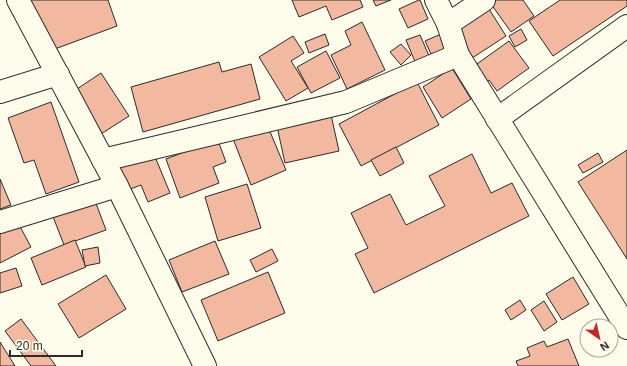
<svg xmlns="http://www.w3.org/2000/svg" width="627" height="366" viewBox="0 0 627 366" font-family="Helvetica,sans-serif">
	<rect width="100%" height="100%" fill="#fdfbea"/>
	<g fill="#f2b8a0" stroke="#2b2b2b">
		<path d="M 25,0 L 108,0 L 117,26 L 44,53 Z"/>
		<path d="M 292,0 L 360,0 L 363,7 L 332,20 L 326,6 L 299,17 Z"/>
		<path d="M 373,0 L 391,0 L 376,6 Z"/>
		<path d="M 419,0 L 420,0 L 428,19 L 408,28 L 399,9 Z"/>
		<path d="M 496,0 L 523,0 L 534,16 L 511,32 L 491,4 Z"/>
		<path d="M 560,0 L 627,0 L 627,6 L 553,56 L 529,21 Z"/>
		<path d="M 484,1 L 506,36 L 469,60 L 446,25 Z"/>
		<path d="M 362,22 L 385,70 L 347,89 L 331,55 L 351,45 L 345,31 Z"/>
		<path d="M 521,29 L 527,40 L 515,47 L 509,36 Z"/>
		<path d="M 325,34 L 329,45 L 309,53 L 305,42 Z"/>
		<path d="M 441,34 L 448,51 L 433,58 L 425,41 Z"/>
		<path d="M 420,35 L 430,58 L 416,64 L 406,40 Z"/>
		<path d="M 293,36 L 304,53 L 291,61 L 308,88 L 286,101 L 259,57 Z"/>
		<path d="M 509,41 L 529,68 L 497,91 L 489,80 L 481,86 L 470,69 Z"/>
		<path d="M 401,44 L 411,55 L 401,65 L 390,52 Z"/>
		<path d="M 326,51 L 340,78 L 311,93 L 297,67 Z"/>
		<path d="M 219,62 L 222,72 L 251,64 L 260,99 L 143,132 L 131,87 Z"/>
		<path d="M 452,68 L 471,99 L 442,118 L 423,87 Z"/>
		<path d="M 101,73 L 129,116 L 101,134 L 74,91 Z"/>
		<path d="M 417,82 L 439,125 L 361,166 L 339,124 Z"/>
		<path d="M 51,102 L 79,182 L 46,194 L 34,160 L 24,163 L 8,118 Z"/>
		<path d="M 330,110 L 339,151 L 285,163 L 276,122 Z"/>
		<path d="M 266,122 L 286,170 L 251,185 L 232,136 Z"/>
		<path d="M 214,130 L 226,162 L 213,167 L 219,183 L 180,198 L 166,159 L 195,148 Z"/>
		<path d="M 151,147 L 170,193 L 148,202 L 141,185 L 125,191 L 114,162 Z"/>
		<path d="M 396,147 L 404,163 L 380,176 L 371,160 Z"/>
		<path d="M 627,150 L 627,259 L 578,182 Z"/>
		<path d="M 598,153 L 603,162 L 583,173 L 578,165 Z"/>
		<path d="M 472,154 L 491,193 L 512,183 L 529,216 L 374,293 L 355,254 L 368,248 L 351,213 L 390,194 L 406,225 L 445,206 L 429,176 Z"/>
		<path d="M 0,179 L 11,205 L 0,209 Z"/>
		<path d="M 247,184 L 261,228 L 218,241 L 205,197 Z"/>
		<path d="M 94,198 L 106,230 L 64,245 L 52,214 Z"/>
		<path d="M 17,221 L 31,247 L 0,263 L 0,230 Z"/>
		<path d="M 75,240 L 86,267 L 42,285 L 31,258 Z"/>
		<path d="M 215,241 L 229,274 L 182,292 L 169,260 Z"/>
		<path d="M 98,247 L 100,263 L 85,266 L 82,250 Z"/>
		<path d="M 272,249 L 278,261 L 256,272 L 250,260 Z"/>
		<path d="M 16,268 L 22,286 L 0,293 L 0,273 Z"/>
		<path d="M 268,272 L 285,313 L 218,341 L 201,300 Z"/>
		<path d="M 106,275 L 126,309 L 79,338 L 58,304 Z"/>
		<path d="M 573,277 L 589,304 L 562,320 L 546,294 Z"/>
		<path d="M 520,300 L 526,310 L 511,320 L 505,310 Z"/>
		<path d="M 544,301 L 557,322 L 544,331 L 531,310 Z"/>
		<path d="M 21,319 L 56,366 L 31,366 L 5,331 Z"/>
		<path d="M 568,339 L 579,366 L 518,366 L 516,361 L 530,356 L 527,348 L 544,341 L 547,347 Z"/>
		<path d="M 0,342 L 15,366 L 0,366 Z"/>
	</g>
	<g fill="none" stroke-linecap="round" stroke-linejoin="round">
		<defs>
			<g id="minor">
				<path d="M 18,0 L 117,186 L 205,366"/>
				<path d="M 436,0 L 448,24 L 458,55 L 627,328"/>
				<path d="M 448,24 L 484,0"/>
				<path d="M 0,92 L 58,74"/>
				<path d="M 497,119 L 627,26"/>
				<path d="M 103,160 L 346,102 L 458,55"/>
				<path d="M 0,222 L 117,186"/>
			</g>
		</defs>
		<use href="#minor" stroke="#2b2b2b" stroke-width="24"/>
		<use href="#minor" stroke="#fdfbea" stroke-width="22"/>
	</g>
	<g transform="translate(599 338) rotate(146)"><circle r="19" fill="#fdfbea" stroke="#a9a89e"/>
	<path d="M0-3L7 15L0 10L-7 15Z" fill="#c62828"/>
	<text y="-6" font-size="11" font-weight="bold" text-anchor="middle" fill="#2b2b2b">N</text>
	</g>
	<path d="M10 350v6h72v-6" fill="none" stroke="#2b2b2b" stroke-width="2"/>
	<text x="16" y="350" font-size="12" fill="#2b2b2b" stroke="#fdfbea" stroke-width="3" paint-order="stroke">20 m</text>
</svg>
